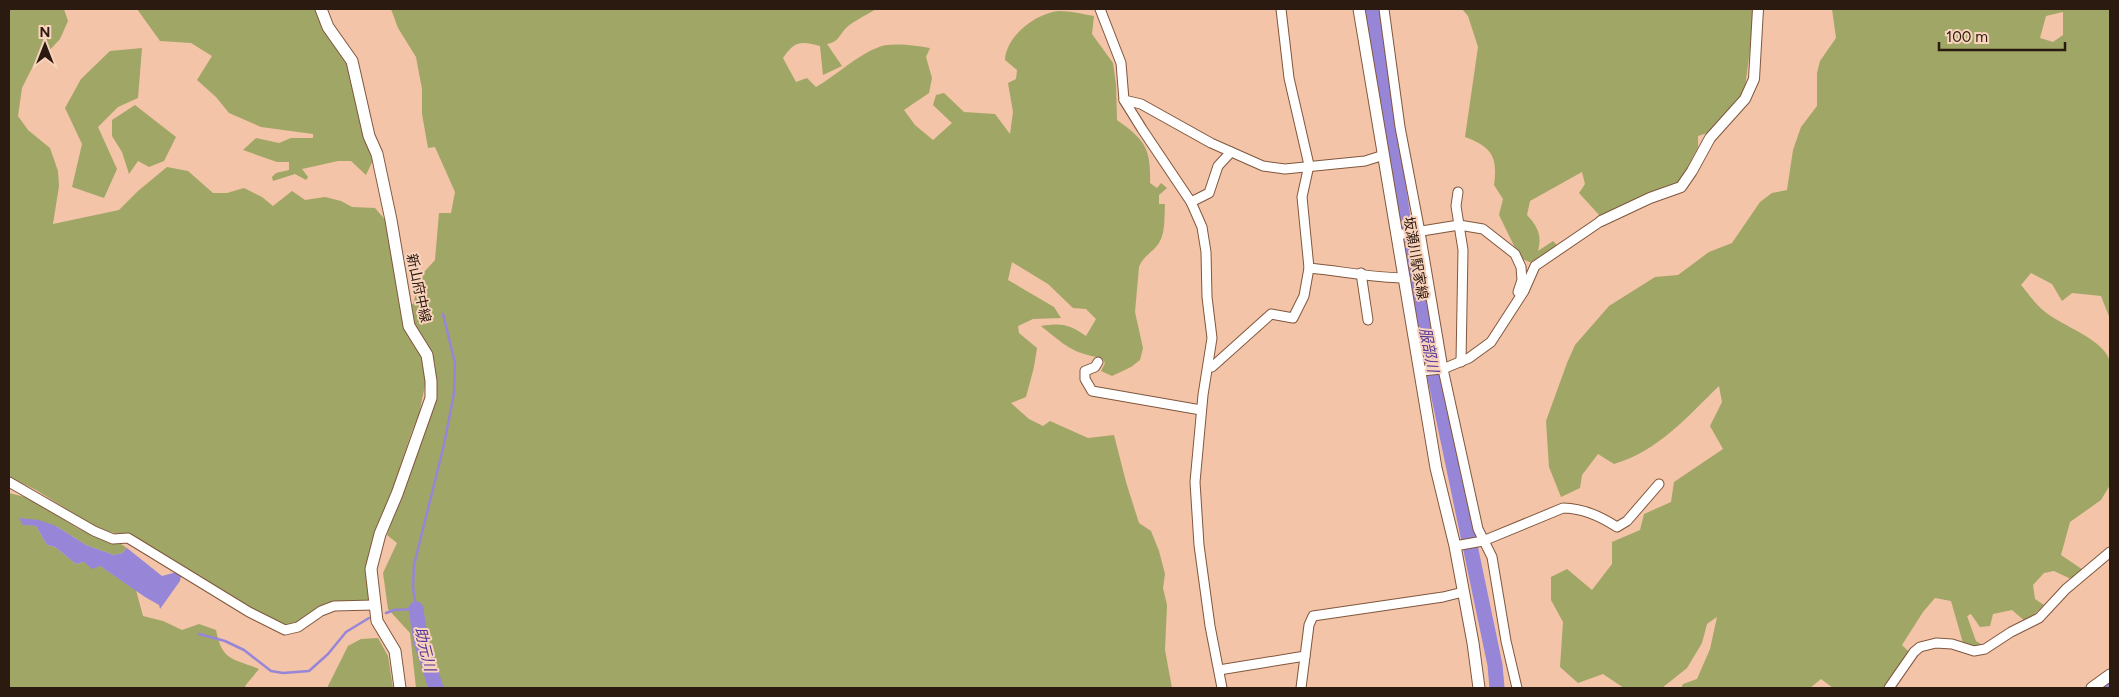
<svg xmlns="http://www.w3.org/2000/svg" width="2119" height="697" viewBox="0 0 2119 697" font-family="Figtree,'Noto Sans JP',sans-serif">
	<rect width="100%" height="100%" fill="#f3c4a7"/>
	<g fill="#a0a665" fill-rule="evenodd">
		<path d="M 9,9 L 64,9 L 68,21 L 60,39 L 31,70 L 22,88 L 18,116 L 28,130 L 50,148 L 58,171 L 59,186 L 53,224 L 119,210 L 138,191 L 167,167 L 188,171 L 213,193 L 227,193 L 244,188 L 262,197 L 273,206 L 292,191 L 305,200 L 325,197 L 341,201 L 352,207 L 375,208 L 387,222 L 407,329 L 424,357 L 427,376 L 419,414 L 411,434 L 376,538 L 368,602 L 336,603 L 299,624 L 287,627 L 215,590 L 130,537 L 99,529 L 36,490 L 9,477 Z"/>
		<path d="M 137,9 L 315,9 L 351,72 L 374,158 L 366,175 L 351,161 L 338,161 L 302,169 L 308,177 L 306,180 L 295,174 L 273,181 L 272,177 L 276,173 L 289,170 L 289,162 L 277,162 L 243,150 L 256,138 L 279,143 L 291,138 L 313,138 L 313,134 L 261,127 L 229,113 L 216,97 L 197,80 L 212,56 L 191,43 L 160,41 Z"/>
		<path d="M 391,9 L 876,9 C 867,15 853,21 845,29 C 840,35 837,43 827,44 L 842,66 L 823,75 L 820,46 C 800,41 795,41 783,58 L 796,82 L 807,78 L 816,87 C 837,75 857,55 879,47 C 892,42 917,46 930,48 L 926,57 L 932,78 L 929,93 L 904,110 L 915,125 L 933,140 L 952,123 L 933,105 L 936,95 L 944,93 L 964,112 L 995,114 L 1010,134 L 1013,112 L 1008,83 L 1016,79 L 1017,70 L 1005,60 C 1006,36 1036,13 1059,11 C 1070,11 1083,14 1094,16 L 1092,34 L 1113,63 L 1116,84 L 1117,120 C 1145,140 1151,148 1150,183 L 1157,188 L 1161,183 L 1167,188 L 1159,195 L 1159,204 L 1165,204 C 1164,215 1166,232 1159,243 C 1153,252 1143,256 1139,267 L 1135,312 L 1143,348 L 1140,360 L 1131,367 L 1112,376 L 1101,371 L 1105,363 L 1102,358 C 1071,353 1065,345 1041,326 C 1062,323 1068,324 1086,336 L 1096,319 L 1086,309 L 1073,308 L 1048,284 L 1012,262 L 1008,280 L 1054,307 L 1061,318 L 1033,319 L 1018,326 L 1019,333 L 1037,348 L 1034,367 L 1026,397 L 1011,403 L 1029,419 L 1043,426 L 1050,421 L 1088,438 L 1114,435 L 1126,482 L 1139,523 L 1151,531 L 1159,551 L 1165,574 L 1163,588 L 1167,605 L 1165,650 L 1172,688 L 416,688 L 410,633 L 388,609 L 383,573 L 397,543 L 387,535 L 422,430 L 433,411 L 437,395 L 435,363 L 415,328 L 410,306 L 413,304 L 416,294 L 425,271 L 435,260 L 439,213 L 451,213 L 455,192 L 435,147 L 428,148 L 422,114 L 422,89 L 416,57 L 398,28 Z"/>
		<path d="M 1462,9 L 1755,9 L 1745,88 L 1735,105 L 1713,131 L 1698,136 L 1698,147 L 1680,182 L 1600,216 L 1579,193 L 1585,184 L 1582,172 L 1530,201 L 1527,215 C 1538,227 1542,235 1538,251 L 1553,241 L 1558,246 L 1532,263 L 1520,258 L 1499,215 L 1503,199 L 1494,185 C 1498,157 1492,147 1465,137 L 1478,47 L 1468,16 Z"/>
		<path d="M 1832,9 L 2110,9 L 2110,319 L 2101,296 L 2072,293 L 2062,301 L 2052,284 L 2031,273 L 2021,285 C 2028,293 2035,304 2044,311 C 2061,326 2105,339 2110,362 L 2110,485 L 2101,500 L 2070,522 L 2061,555 L 2083,570 L 2071,579 L 2054,571 L 2044,573 L 2033,585 L 2035,599 L 2044,605 L 2026,622 L 2012,610 L 1993,614 L 1990,626 L 1980,627 L 1971,614 L 1967,616 L 1976,641 L 1982,645 L 1976,647 L 1963,643 L 1951,601 L 1935,598 L 1923,612 L 1902,645 L 1910,653 L 1887,688 L 1833,688 L 1821,679 L 1810,688 L 1681,688 L 1683,684 L 1697,679 L 1710,649 L 1717,617 L 1707,624 L 1702,643 L 1687,668 L 1662,688 L 1624,688 L 1603,674 L 1578,683 L 1560,667 L 1563,622 L 1551,600 L 1551,577 L 1567,569 L 1592,590 L 1612,564 L 1612,542 L 1640,530 L 1644,514 L 1671,502 L 1674,482 L 1723,449 L 1710,426 L 1722,402 L 1719,386 C 1687,417 1658,451 1614,464 L 1598,454 L 1582,475 L 1580,488 L 1561,497 L 1549,467 L 1546,421 L 1567,363 L 1575,345 L 1609,306 L 1655,277 L 1678,275 L 1709,252 L 1732,243 L 1760,202 L 1772,193 L 1787,190 L 1793,150 L 1801,127 L 1817,106 L 1817,73 L 1820,61 L 1836,38 ZM 2063,12 L 2063,35 L 2053,42 L 2040,38 L 2046,16 Z"/>
		<path d="M 142,48 L 138,98 L 118,107 L 98,127 L 117,169 L 104,198 L 72,187 L 82,144 L 65,108 L 81,79 L 110,51 Z"/>
		<path d="M 135,105 L 176,137 L 164,161 L 149,167 L 138,161 L 129,174 L 122,152 L 112,136 L 112,120 Z"/>
		<path d="M 9,493 L 29,498 L 79,529 L 96,536 L 118,542 L 127,548 L 122,553 L 114,555 L 86,545 L 56,526 L 23,525 L 36,526 L 47,545 L 55,547 L 76,564 L 84,562 L 100,566 L 136,590 L 143,616 L 163,621 L 182,630 L 199,624 L 216,630 C 222,661 232,658 259,669 L 245,686 L 246,688 L 9,688 Z"/>
		<path d="M 378,638 L 388,656 L 393,688 L 327,688 L 348,646 L 361,639 Z"/>
	</g>
	<path fill="#9786d7" d="M 19,518 L 39,520 L 56,526 L 86,545 L 114,555 L 122,553 L 127,548 L 162,576 L 177,572 L 181,576 L 180,581 L 160,609 L 159,605 L 145,597 L 100,566 L 92,569 L 84,562 L 76,564 L 55,547 L 47,545 L 36,526 L 23,525 Z"/>
	<g fill="none" stroke-linecap="round" stroke-linejoin="round">
		<g stroke="#9786d7" stroke-width="2.5">
			<path d="M 386,613 L 394,610 L 416,609 L 413,587 L 414,565 L 444,445 L 454,393 L 455,363 L 443,314"/>
			<path d="M 199,634 L 225,641 L 244,650 L 271,671 L 283,673 L 309,671 L 328,654 L 346,632 L 369,618"/>
		</g>
		<g stroke="#9786d7" stroke-width="15">
			<path d="M 1372,9 L 1407,244 L 1495,665 L 1497,688"/>
			<path d="M 416,609 L 421,642 L 436,688"/>
			<path d="M 2106,688 L 2110,684"/>
		</g>
		<defs>
			<g id="minor">
				<path d="M 1100,9 L 1121,63 L 1124,100 L 1142,129 L 1191,202 L 1202,227 L 1206,252 L 1207,297 L 1212,338 L 1203,395 L 1195,482 L 1199,545 L 1210,626 L 1222,688"/>
				<path d="M 1384,9 L 1400,127 L 1420,232 L 1443,369 L 1478,529 L 1492,557 L 1506,641 L 1517,688"/>
				<path d="M 1124,100 L 1141,104 L 1211,143 L 1263,166 L 1285,169 L 1365,161 L 1384,155"/>
				<path d="M 1458,192 L 1456,206 L 1463,250 L 1461,362"/>
				<path d="M 1191,202 L 1209,193 L 1218,166 L 1231,152"/>
				<path d="M 1397,235 L 1459,225 L 1483,229 L 1515,254 L 1521,267 L 1522,280 L 1518,292"/>
				<path d="M 1309,268 C 1341,271 1373,278 1405,278"/>
				<path d="M 1361,273 L 1368,320"/>
				<path d="M 1098,362 L 1095,367 L 1085,371 L 1085,379 L 1092,391 L 1201,410"/>
				<path d="M 1209,366 L 1212,367 L 1271,314 L 1293,318 L 1304,296 L 1309,268 L 1302,197 L 1309,165 L 1289,78 L 1281,9"/>
				<path d="M 1420,371 L 1443,369 L 1469,358 L 1491,342 L 1524,291 L 1535,266 L 1601,221"/>
				<path d="M 9,482 L 94,531 L 113,539 L 128,538 L 249,612 L 285,630 L 298,627 L 321,611 L 334,606 L 374,605"/>
				<path d="M 1455,546 L 1483,541 L 1563,508 C 1583,508 1600,516 1617,527 L 1627,521 L 1659,484"/>
				<path d="M 1219,670 L 1305,656"/>
				<path d="M 1301,688 L 1309,625 L 1313,616 L 1443,597 L 1463,592"/>
				<path d="M 1889,688 L 1914,652 L 1920,647 L 1936,643 L 1952,644 L 1974,651 L 1985,649 L 2011,632 L 2039,618 L 2066,589 L 2110,552"/>
			</g>
			<path id="tertiary" d="M 1601,221 L 1650,198 L 1681,187 L 1692,171 L 1710,138 L 1745,99 L 1754,79 L 1758,9"/>
			<g id="secondary">
				<path d="M 321,9 L 328,27 L 352,61 L 369,136 L 377,154 L 391,220 L 409,326 L 427,355 L 431,381 L 431,398 L 425,415 L 397,494 L 380,534 L 371,569 L 377,621 L 395,651 L 400,688"/>
				<path d="M 1359,9 L 1436,468 L 1455,546 L 1473,643 L 1479,688"/>
				<path d="M 2092,688 L 2110,675"/>
			</g>
		</defs>
		<use href="#minor" stroke="#80573e" stroke-width="11"/>
		<use href="#tertiary" stroke="#80573e" stroke-width="12"/>
		<use href="#secondary" stroke="#80573e" stroke-width="13"/>
		<use href="#minor" stroke="#fff" stroke-width="9"/>
		<use href="#tertiary" stroke="#fff" stroke-width="10"/>
		<use href="#secondary" stroke="#fff" stroke-width="11"/>
	</g>
	<g text-anchor="middle" stroke-width="4" stroke-linejoin="round" paint-order="stroke">
		<g font-size="14" fill="#2b1a10" stroke="#f9d3bc">
			<text transform="translate(1416 258) rotate(80)" y="5">坂瀬川駅家線</text>
			<text transform="translate(419 288) rotate(78)" y="5">新山府中線</text>
		</g>
		<g font-size="15" font-style="italic" fill="#543797" stroke="#f9d3bc">
			<text transform="translate(1429 350) rotate(79)" y="5">服部川</text>
			<text transform="translate(425 649) rotate(76)" y="5">助元川</text>
		</g>
	</g>
	<rect width="2119" height="697" fill="none" stroke="#2b1a10" stroke-width="20"/>
	<g transform="translate(45 45)" stroke="#f9d3bc" stroke-width="4" paint-order="stroke">
	<path d="M0-4L9 19L0 12L-9 19Z" fill="#2b1a10"/>
	<text y="-8" font-size="14" font-weight="bold" text-anchor="middle" fill="#2b1a10">N</text>
	</g>
	<path d="M1939 42v8h126v-8" fill="none" stroke="#2b1a10" stroke-width="2.5"/>
	<text x="1946" y="42" font-size="15" fill="#2b1a10" stroke="#f9d3bc" stroke-width="4" paint-order="stroke">100 m</text>
</svg>
